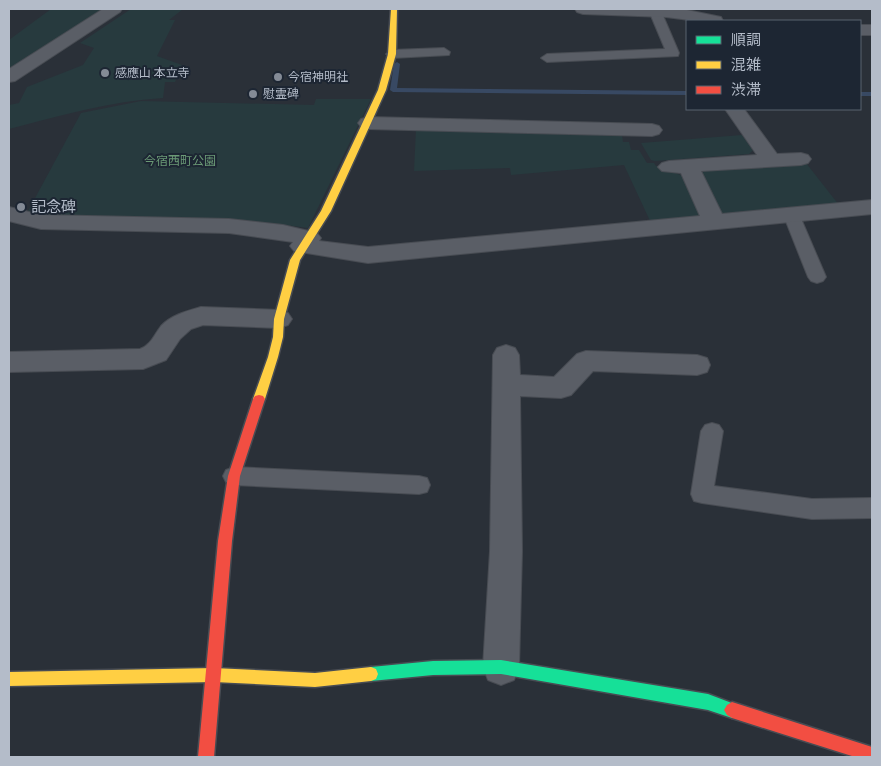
<svg xmlns="http://www.w3.org/2000/svg" width="881" height="766" viewBox="0 0 881 766" font-family="Overpass,'Noto Sans JP',sans-serif">
	<rect width="100%" height="100%" fill="#2a3038"/>
	<g fill="#273a3e">
		<path d="M 51,9 L 103,9 L 9,72 L 9,40 Z"/>
		<path d="M 131,9 L 183,9 L 169,20 L 175,20 L 157,56 L 182,65 L 175,82 L 165,82 L 163,98 C 110,101 60,116 9,129 L 9,105 L 19,103 L 27,87 L 83,65 L 94,48 L 80,43 Z"/>
		<path d="M 316,99 L 371,99 L 308,228 L 263,222 L 44,216 L 27,213 L 81,113 L 141,101 L 314,105 Z"/>
		<path d="M 416,129 L 612,131 L 622,135 L 623,142 L 629,142 L 631,150 L 639,150 L 647,163 L 654,163 L 656,166 L 667,166 L 667,170 L 683,176 L 701,213 L 694,220 L 651,223 L 624,165 L 511,175 L 510,168 L 414,171 Z"/>
		<path d="M 742,135 L 753,150 L 749,154 L 655,161 L 651,160 L 641,143 Z"/>
		<path d="M 806,163 L 839,205 L 729,216 L 718,212 L 700,176 L 706,169 Z"/>
	</g>
	<g fill="none" stroke-linecap="round" stroke-linejoin="round">
		<g fill="#384963" fill-rule="evenodd">
			<path d="M 397,62 L 400,64 L 397,88 L 687,91 L 687,95 L 393,92 L 390,90 L 394,64 Z"/>
			<rect x="860" y="92" width="12" height="4"/>
		</g>
		<defs>
			<g id="lane">
				<path d="M 651,9 L 659,9 L 661,11 L 679,53 L 678,56 L 547,62 L 541,58 L 547,54 L 665,49 L 649,11 Z"/>
				<path d="M 444,48 L 450,52 L 449,55 L 392,58 L 386,54 L 392,50 Z"/>
				<path d="M 791,209 L 797,210 L 799,214 L 826,277 L 823,281 L 817,283 L 811,281 L 808,277 L 783,214 L 785,210 Z"/>
				<path d="M 712,423 L 719,425 L 723,431 L 714,486 L 812,499 L 872,498 L 872,518 L 812,519 L 702,503 L 694,501 L 691,494 L 701,431 L 705,425 Z"/>
				<path d="M 234,467 L 419,476 L 427,478 L 430,485 L 427,492 L 419,494 L 234,485 L 226,482 L 223,476 L 226,470 Z"/>
			</g>
			<g id="street">
				<path d="M 103,9 L 122,9 L 120,12 L 15,81 L 9,82 L 9,69 Z"/>
				<path d="M 575,9 L 682,9 L 721,17 L 723,21 L 697,21 L 666,17 L 583,14 L 577,12 Z"/>
				<rect x="860" y="25" width="12" height="10"/>
				<path d="M 725,109 L 744,109 L 777,154 L 801,153 L 808,155 L 811,159 L 808,163 L 801,165 L 701,171 L 722,214 L 872,200 L 872,214 L 368,263 L 294,251 L 290,246 L 293,242 L 229,233 L 41,229 L 9,221 L 9,207 L 41,215 L 229,219 L 283,225 L 317,233 L 321,238 L 319,241 L 368,247 L 700,216 L 681,173 L 662,171 L 658,167 L 662,163 L 669,161 L 757,155 Z"/>
				<path d="M 368,117 L 652,124 L 659,126 L 662,130 L 659,134 L 652,136 L 368,129 L 361,127 L 358,123 L 361,119 Z"/>
				<path d="M 201,307 L 279,310 L 288,313 L 292,319 L 288,325 L 279,328 L 203,325 L 191,329 L 180,339 L 166,360 L 143,369 L 9,372 L 9,352 L 140,349 C 151,345 154,335 161,326 C 171,315 187,311 201,307 Z"/>
				<path d="M 506,345 L 515,348 L 519,355 L 520,375 L 554,377 L 577,354 L 586,351 L 697,355 L 707,358 L 710,365 L 707,372 L 697,375 L 593,371 L 571,395 L 561,398 L 520,396 L 522,551 L 519,667 L 514,680 L 501,685 L 488,680 L 483,667 L 490,551 L 493,355 L 497,348 Z"/>
			</g>
			<path id="fast" d="M 501,660 L 708,694 L 737,705 L 740,710 L 737,715 L 732,718 L 708,710 L 501,674 L 433,675 L 371,681 L 366,679 L 364,674 L 366,669 L 371,667 L 433,661 Z"/>
			<g id="slow">
				<path d="M 391,9 L 397,9 L 396,54 L 386,90 L 331,211 L 300,260 L 284,319 L 283,337 L 278,357 L 265,399 L 263,402 L 255,402 L 253,399 L 268,357 L 273,337 L 274,319 L 290,260 L 321,211 L 378,90 L 388,54 Z"/>
				<path d="M 371,667 L 376,669 L 378,674 L 376,679 L 371,681 L 315,687 L 214,682 L 9,686 L 9,672 L 214,668 L 315,673 Z"/>
			</g>
			<g id="jam">
				<path d="M 259,395 L 263,396 L 265,399 L 240,476 L 232,541 L 214,757 L 198,757 L 218,541 L 228,476 L 253,399 L 255,396 Z"/>
				<path d="M 732,702 L 872,747 L 872,757 L 855,757 L 732,718 L 727,715 L 724,710 L 727,705 Z"/>
			</g>
		</defs>
		<use href="#lane" stroke="#484c53" stroke-width="2"/>
		<use href="#street" stroke="#484c53" stroke-width="2"/>
		<use href="#fast" stroke="#484c53" stroke-width="3"/>
		<use href="#slow" stroke="#484c53" stroke-width="3"/>
		<use href="#jam" stroke="#484c53" stroke-width="3"/>
		<use href="#lane" fill="#5a5e66" fill-rule="evenodd"/>
		<use href="#street" fill="#5a5e66" fill-rule="evenodd"/>
		<use href="#fast" fill="#16e098" fill-rule="evenodd"/>
		<use href="#slow" fill="#ffcf43" fill-rule="evenodd"/>
		<use href="#jam" fill="#f24e42" fill-rule="evenodd"/>
	</g>
	<g fill="#848b96" stroke="#1d2633" stroke-width="2">
		<circle cx="105" cy="73" r="5"/>
		<circle cx="278" cy="77" r="5"/>
		<circle cx="253" cy="94" r="5"/>
		<circle cx="21" cy="207" r="5"/>
	</g>
	<g text-anchor="middle" stroke-width="4" stroke-linejoin="round" paint-order="stroke">
		<g font-size="12" fill="#b4bcc9" stroke="#1d2633" text-anchor="start">
			<text x="115" y="77">感應山 本立寺</text>
			<text x="288" y="81">今宿神明社</text>
			<text x="263" y="98">慰霊碑</text>
		</g>
		<g font-size="12" fill="#6b9a76" stroke="#1d2633">
			<text x="180" y="165">今宿西町公園</text>
		</g>
		<g font-size="15" fill="#b4bcc9" stroke="#1d2633" text-anchor="start">
			<text x="31" y="212">記念碑</text>
		</g>
	</g>
	<rect width="881" height="766" fill="none" stroke="#b4bcc9" stroke-width="20"/>
	<rect x="686" y="20" width="175" height="90" fill="#1d2633" stroke="#59626f"/>
	<rect x="696" y="36" width="25" height="8" fill="#16e098" stroke="#59626f"/>
	<text x="731" y="45" font-size="15" fill="#b4bcc9">順調</text>
	<rect x="696" y="61" width="25" height="8" fill="#ffcf43" stroke="#59626f"/>
	<text x="731" y="70" font-size="15" fill="#b4bcc9">混雑</text>
	<rect x="696" y="86" width="25" height="8" fill="#f24e42" stroke="#59626f"/>
	<text x="731" y="95" font-size="15" fill="#b4bcc9">渋滞</text>
</svg>
